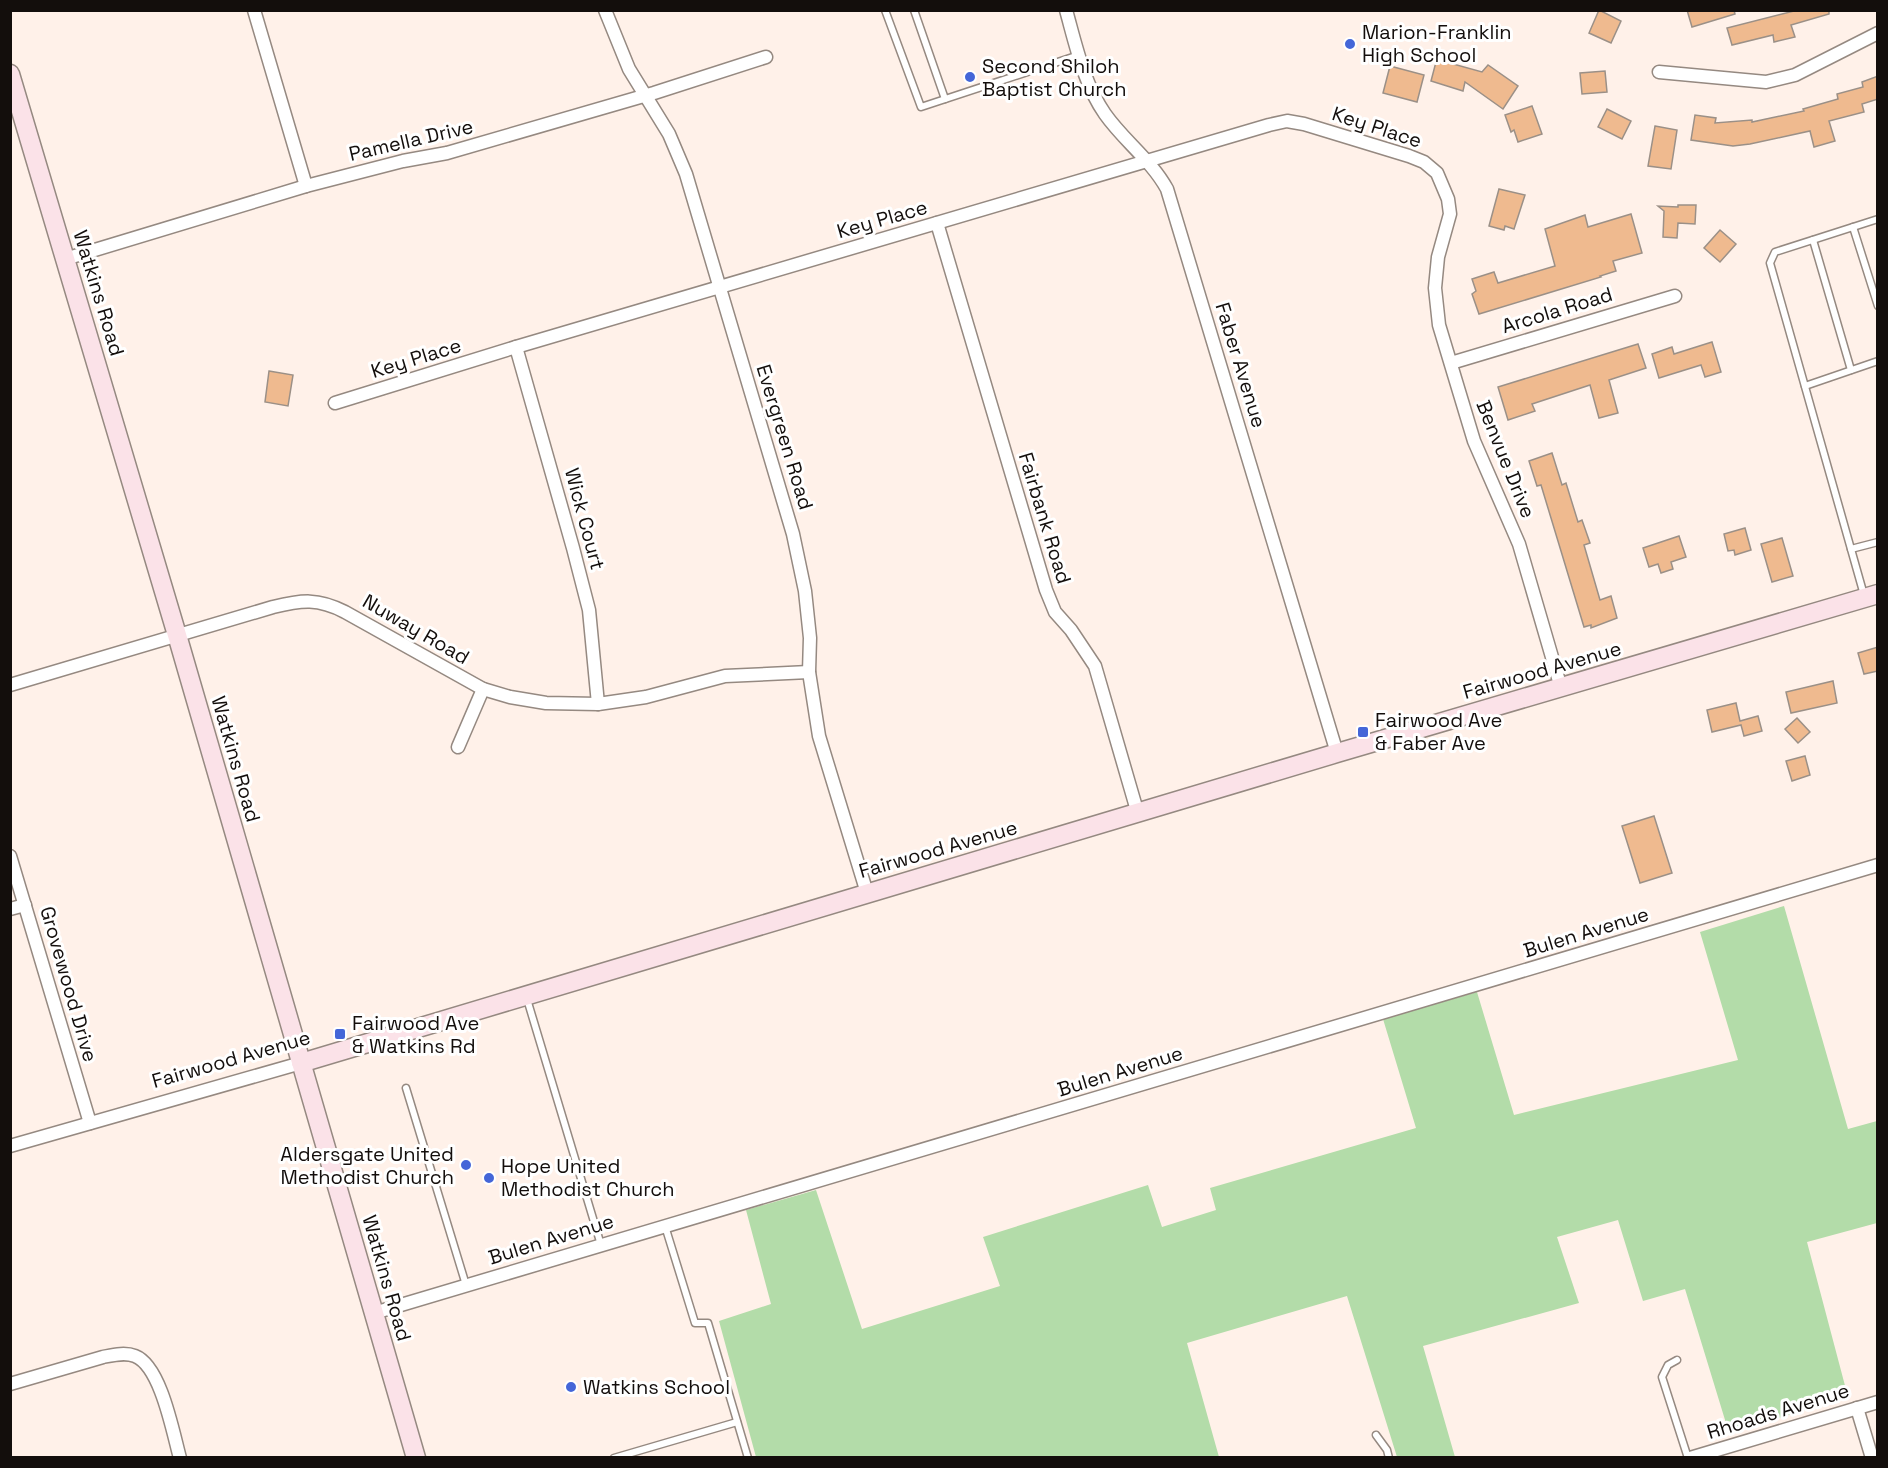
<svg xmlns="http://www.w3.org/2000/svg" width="1888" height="1468" viewBox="0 0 1888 1468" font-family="'Space Grotesk',sans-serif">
	<rect width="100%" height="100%" fill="#fff1e9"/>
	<path fill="#b3dca9" d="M 1784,906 L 1848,1129 L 1877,1121 L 1877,1223 L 1807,1242 L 1848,1397 L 1729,1433 L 1685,1289 L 1643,1301 L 1618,1220 L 1557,1237 L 1579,1303 L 1423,1346 L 1455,1457 L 1397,1457 L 1347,1296 L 1187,1343 L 1219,1457 L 756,1457 L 719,1321 L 771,1304 L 746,1210 L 816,1190 L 862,1329 L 1000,1286 L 983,1237 L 1148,1185 L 1162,1227 L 1216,1210 L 1210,1188 L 1416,1128 L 1383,1019 L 1477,992 L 1514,1115 L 1738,1060 L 1700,932 Z"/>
	<g fill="#efba8f" stroke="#9b9087" stroke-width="1.5">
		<path d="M 1599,10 L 1621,21 L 1611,43 L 1589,33 Z"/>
		<path d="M 1687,10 L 1734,10 L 1735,14 L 1692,27 Z"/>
		<path d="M 1798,10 L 1829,10 L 1829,14 L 1791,25 L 1795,37 L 1774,42 L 1773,35 L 1732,45 L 1727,28 Z"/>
		<path d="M 1435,59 L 1482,72 L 1488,65 L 1518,86 L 1503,109 L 1465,82 L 1463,91 L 1431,81 L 1436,62 L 1434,61 Z"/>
		<path d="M 1390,66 L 1424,75 L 1417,102 L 1383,93 Z"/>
		<path d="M 1605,71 L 1607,92 L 1582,94 L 1580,73 Z"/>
		<path d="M 1878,76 L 1878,99 L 1862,104 L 1864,112 L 1829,121 L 1835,141 L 1814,147 L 1810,131 L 1750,144 L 1733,146 L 1691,140 L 1695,115 L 1716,118 L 1715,123 L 1752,120 L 1752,122 L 1804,111 L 1803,109 L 1838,99 L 1837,94 L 1863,87 L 1862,82 Z"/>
		<path d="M 1532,106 L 1542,134 L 1518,142 L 1514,130 L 1511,132 L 1505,115 Z"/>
		<path d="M 1607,109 L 1631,121 L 1622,139 L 1598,127 Z"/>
		<path d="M 1655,126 L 1677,130 L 1671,169 L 1648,166 Z"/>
		<path d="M 1499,189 L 1525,195 L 1514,229 L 1505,226 L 1504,230 L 1489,226 Z"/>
		<path d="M 1678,205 L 1696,205 L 1695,224 L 1678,223 L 1677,238 L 1663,237 L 1664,211 L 1658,206 L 1678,207 Z"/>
		<path d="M 1631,214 L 1642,253 L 1613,261 L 1616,271 L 1600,276 L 1601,277 L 1479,314 L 1472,294 L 1476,291 L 1472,279 L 1494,272 L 1498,283 L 1555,266 L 1545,229 L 1585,215 L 1588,227 Z"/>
		<path d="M 1720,230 L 1736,244 L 1720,262 L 1704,248 Z"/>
		<path d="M 1712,342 L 1721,372 L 1705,377 L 1701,365 L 1659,378 L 1652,354 L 1672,347 L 1674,354 Z"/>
		<path d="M 1638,344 L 1646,368 L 1609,380 L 1618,413 L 1599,418 L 1590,385 L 1532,404 L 1535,411 L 1508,420 L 1498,387 Z"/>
		<path d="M 269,371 L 293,375 L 288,406 L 265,402 Z"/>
		<path d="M 1552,453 L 1562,485 L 1566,483 L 1578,522 L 1582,520 L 1590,543 L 1584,545 L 1600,600 L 1611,596 L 1617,618 L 1591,628 L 1591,625 L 1584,627 L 1541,485 L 1537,486 L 1529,461 Z"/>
		<path d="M 1745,528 L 1751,550 L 1735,555 L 1734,550 L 1728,551 L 1724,534 Z"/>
		<path d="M 1679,536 L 1686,557 L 1671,562 L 1673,569 L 1661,573 L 1658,564 L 1649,567 L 1643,548 Z"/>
		<path d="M 1782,538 L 1793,576 L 1772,582 L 1761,544 Z"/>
		<path d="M 1878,647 L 1878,671 L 1864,674 L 1858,653 Z"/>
		<path d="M 1833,681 L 1837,703 L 1791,713 L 1786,692 Z"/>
		<path d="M 1736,703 L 1740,721 L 1758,716 L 1762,731 L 1744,736 L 1741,725 L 1712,732 L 1707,710 Z"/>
		<path d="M 1797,718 L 1810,732 L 1798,743 L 1785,729 Z"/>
		<path d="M 1805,756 L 1810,775 L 1792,781 L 1786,761 Z"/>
		<path d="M 1654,816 L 1672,873 L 1640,883 L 1622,826 Z"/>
	</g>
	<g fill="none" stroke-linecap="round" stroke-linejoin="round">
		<defs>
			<g id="lane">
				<path d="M 885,10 L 921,107 L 1079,55"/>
				<path d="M 914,10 L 945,99"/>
				<path d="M 1853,227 L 1878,306"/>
				<path d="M 1813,240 L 1851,370"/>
				<path d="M 1805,386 L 1878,361"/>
				<path d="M 1851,549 L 1878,542"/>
				<path d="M 1864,595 L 1770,263 L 1775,252 L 1878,219"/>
				<path d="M 527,999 L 601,1245"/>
				<path d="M 406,1088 L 466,1285"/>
				<path d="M 665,1226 L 695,1323 L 708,1323 L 748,1458"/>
				<path d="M 1677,1360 L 1668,1365 L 1662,1377 L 1688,1458"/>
				<path d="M 1376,1435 L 1387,1450 L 1389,1458"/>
				<path d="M 614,1458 L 737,1422"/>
			</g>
			<g id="street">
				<path d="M 254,10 L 306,186"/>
				<path d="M 605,10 L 629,69 L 669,134 L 686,174 L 793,534 L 805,591 L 810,638 L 809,672 L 819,736 L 867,893"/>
				<path d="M 1066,10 C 1076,46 1084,84 1105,114 C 1124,141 1151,160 1167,189 L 1337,753"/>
				<path d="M 1659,72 L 1766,82 L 1795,75 L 1878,33"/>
				<path d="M 937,223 L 1046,590 L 1055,612 L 1071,630 L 1095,666 L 1138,814"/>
				<path d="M 65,259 L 306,186 L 403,161 L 447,153 L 654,93 L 766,57"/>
				<path d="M 516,347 L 573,548 L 589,610 L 598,704"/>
				<path d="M 1451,363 L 1675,296"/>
				<path d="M 335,403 L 516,347 L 1269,125 L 1287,121 L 1304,124 L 1409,156 L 1424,162 L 1437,173 L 1448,199 L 1450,214 L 1438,257 L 1435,288 L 1439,325 L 1474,441 L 1519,544 L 1561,688"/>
				<path d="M 10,685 L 273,607 C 302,600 318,598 345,612 L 483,689 L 510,697 L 546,703 L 598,704 L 646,697 L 725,676 L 809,672"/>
				<path d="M 458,747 L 483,689"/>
				<path d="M 10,856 L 90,1123"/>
				<path d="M 10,909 L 25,905"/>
				<path d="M 10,1146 L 301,1063"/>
				<path d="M 374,1313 L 1878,865"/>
				<path d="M 10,1384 L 103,1357 C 113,1355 125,1352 135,1356 C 161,1366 173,1433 180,1458"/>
				<path d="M 1857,1408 L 1872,1458"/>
				<path d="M 1690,1458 L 1878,1402"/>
			</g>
			<g id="secondary">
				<path d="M 10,74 L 177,635 L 416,1458"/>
				<path d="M 301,1063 L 1337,753 L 1878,594"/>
			</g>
		</defs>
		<use href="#lane" stroke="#958981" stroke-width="9"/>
		<use href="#street" stroke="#958981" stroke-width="15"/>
		<use href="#secondary" stroke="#958981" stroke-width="21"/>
		<use href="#lane" stroke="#fff" stroke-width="6"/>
		<use href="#street" stroke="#fff" stroke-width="12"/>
		<use href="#secondary" stroke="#fbe2e8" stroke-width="18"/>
	</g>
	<g fill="#4466d8" stroke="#fff" stroke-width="2">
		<circle cx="1350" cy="44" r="6"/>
		<circle cx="970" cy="77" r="6"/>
		<rect x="1357" y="726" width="12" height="12" rx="3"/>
		<rect x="334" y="1028" width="12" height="12" rx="3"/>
		<circle cx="466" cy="1165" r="6"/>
		<circle cx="489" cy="1178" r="6"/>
		<circle cx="571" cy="1387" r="6"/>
	</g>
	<g text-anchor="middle" stroke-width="6" stroke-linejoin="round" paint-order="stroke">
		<g font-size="20" fill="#130e0c" stroke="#fff" text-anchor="start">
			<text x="1362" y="39">Marion-Franklin<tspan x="1362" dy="23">High School</tspan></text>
			<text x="982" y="73">Second Shiloh<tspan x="982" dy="23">Baptist Church</tspan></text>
			<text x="1375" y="727">Fairwood Ave<tspan x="1375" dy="23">&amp; Faber Ave</tspan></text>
			<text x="352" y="1030">Fairwood Ave<tspan x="352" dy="23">&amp; Watkins Rd</tspan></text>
			<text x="454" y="1161" text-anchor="end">Aldersgate United<tspan x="454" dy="23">Methodist Church</tspan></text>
			<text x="501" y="1173">Hope United<tspan x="501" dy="23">Methodist Church</tspan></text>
			<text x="583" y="1394">Watkins School</text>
		</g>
		<g font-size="20" fill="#130e0c" stroke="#fff">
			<text transform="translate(1377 127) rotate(18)" y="7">Key Place</text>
			<text transform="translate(411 140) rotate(-13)" y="7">Pamella Drive</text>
			<text transform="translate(882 219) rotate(-16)" y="7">Key Place</text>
			<text transform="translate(99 293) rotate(73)" y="7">Watkins Road</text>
			<text transform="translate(1557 310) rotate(-17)" y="7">Arcola Road</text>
			<text transform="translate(416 358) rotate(-17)" y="7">Key Place</text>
			<text transform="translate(1241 365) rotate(73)" y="7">Faber Avenue</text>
			<text transform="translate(785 437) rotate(73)" y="7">Evergreen Road</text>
			<text transform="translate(1506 459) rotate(68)" y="7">Benvue Drive</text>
			<text transform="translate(1045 518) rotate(73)" y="7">Fairbank Road</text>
			<text transform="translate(585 519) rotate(75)" y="7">Wick Court</text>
			<text transform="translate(416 629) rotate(30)" y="7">Nuway Road</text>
			<text transform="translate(1542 670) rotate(-16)" y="7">Fairwood Avenue</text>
			<text transform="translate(236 759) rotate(74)" y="7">Watkins Road</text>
			<text transform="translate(938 849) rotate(-16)" y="7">Fairwood Avenue</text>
			<text transform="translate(1586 932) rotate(-17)" y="7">Bulen Avenue</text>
			<text transform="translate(69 984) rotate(74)" y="7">Grovewood Drive</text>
			<text transform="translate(231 1059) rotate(-16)" y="7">Fairwood Avenue</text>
			<text transform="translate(1120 1071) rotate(-17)" y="7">Bulen Avenue</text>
			<text transform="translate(551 1239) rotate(-17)" y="7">Bulen Avenue</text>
			<text transform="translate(387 1278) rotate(74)" y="7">Watkins Road</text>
			<text transform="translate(1778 1411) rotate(-17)" y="7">Rhoads Avenue</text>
		</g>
	</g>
	<rect width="1888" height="1468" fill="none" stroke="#130e0c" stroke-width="24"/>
</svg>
